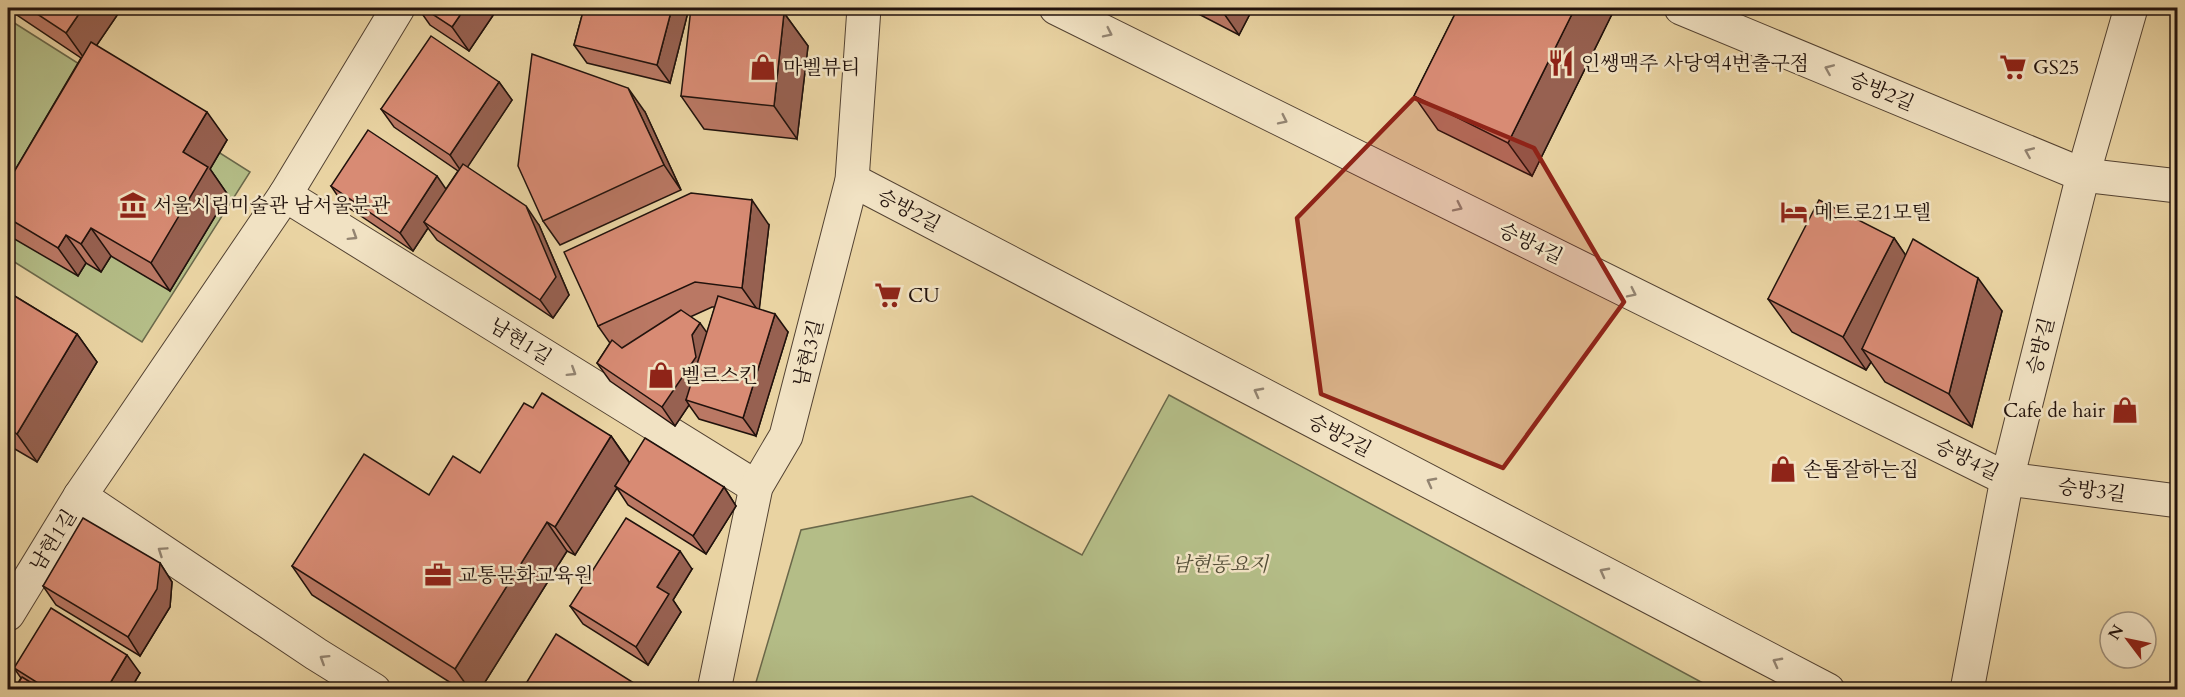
<svg xmlns="http://www.w3.org/2000/svg" width="2185" height="697" viewBox="0 0 2185 697" font-family="Cardo,'Noto Serif KR',serif">
	<rect width="100%" height="100%" fill="#e9d3a2"/>
	<filter id="stains"><feTurbulence type="fractalNoise" baseFrequency=".00333" numOctaves="4"/><feColorMatrix values="0 0 0 0 .2 0 0 0 0 .09 0 0 0 0 .02 0 0 0 .5 -.17"/></filter>
	<radialGradient id="worn" r=".72"><stop offset=".6" stop-color="#630" stop-opacity="0"/><stop offset="1" stop-color="#630" stop-opacity=".3"/></radialGradient>
	<g fill="#b4bd87" stroke="#6a684a" stroke-width="1.5">
		<path d="M 8,19 L 250,172 L 142,342 L 8,258 Z"/>
		<path d="M 1169,395 L 1714,689 L 754,689 L 801,530 L 972,496 L 1082,555 Z"/>
	</g>
	<g fill="none" stroke-linecap="round" stroke-linejoin="round">
		<defs>
			<g id="minor">
				<path d="M 1056,8 L 2007,479 L 2178,501"/>
				<path d="M 1681,8 L 2083,175 L 2178,186"/>
				<path d="M 852,180 L 1828,690"/>
				<path d="M 285,195 L 756,487"/>
				<path d="M 80,496 L 316,654 L 374,690"/>
				<path d="M 8,614 L 80,496 L 285,195 L 398,8"/>
				<path d="M 714,690 L 756,487 L 786,436 L 852,180 L 864,8"/>
				<path d="M 1967,690 L 2007,479 L 2083,175 L 2131,8"/>
			</g>
		</defs>
		<use href="#minor" stroke="#534232" stroke-width="35"/>
		<use href="#minor" stroke="#f1e2c3" stroke-width="33"/>
	</g>
	<g fill="#ba7864" stroke="#21120c" stroke-width="1.5" fill-rule="evenodd">
		<path d="M 8,8 L 122,8 L 96,46 L 227,140 L 210,169 L 228,195 L 170,291 L 111,256 L 101,272 L 86,263 L 78,276 L 11,237 L 8,231 L 8,182 L 81,58 L 8,9 Z"/>
		<path d="M 418,8 L 498,8 L 469,51 L 430,25 Z"/>
		<path d="M 584,8 L 689,8 L 670,83 L 587,63 L 574,45 Z"/>
		<path d="M 789,8 L 815,8 L 815,10 Z"/>
		<path d="M 1187,8 L 1253,8 L 1239,35 Z"/>
		<path d="M 1458,8 L 1615,8 L 1532,176 L 1438,130 L 1414,96 Z"/>
		<path d="M 784,13 L 808,46 L 797,139 L 704,129 L 681,96 Z"/>
		<path d="M 499,82 L 512,100 L 467,167 L 539,225 L 569,295 L 553,318 L 437,240 L 428,228 L 413,251 L 343,204 L 331,186 L 446,189 L 458,171 L 394,127 L 381,109 Z"/>
		<path d="M 645,112 L 681,190 L 560,245 L 543,221 Z"/>
		<path d="M 769,225 L 759,309 L 788,332 L 756,436 L 699,419 L 689,405 L 675,426 L 610,381 L 597,363 L 610,343 L 598,326 ZM 712,307 L 715,307 L 707,333 L 690,317 Z"/>
		<path d="M 1894,238 L 1906,256 L 2002,311 L 1972,427 L 1885,382 L 1871,362 L 1866,370 L 1792,332 L 1768,299 Z"/>
		<path d="M 8,292 L 77,334 L 97,362 L 37,462 L 8,445 Z"/>
		<path d="M 533,408 L 611,436 L 630,463 L 724,487 L 736,506 L 706,554 L 628,505 L 617,488 L 575,555 L 567,551 L 480,690 L 462,690 L 312,595 L 292,566 L 429,495 L 480,473 Z"/>
		<path d="M 160,563 L 172,582 L 170,607 L 140,656 L 56,605 L 43,586 Z"/>
		<path d="M 692,569 L 673,600 L 681,612 L 648,665 L 583,624 L 570,606 Z"/>
		<path d="M 14,668 L 140,673 L 130,690 L 14,690 L 21,678 Z"/>
	</g>
	<g fill="#976151" stroke="#21120c" stroke-width="1.5">
		<path d="M 83,8 L 122,8 L 86,61 L 66,33 Z"/>
		<path d="M 465,8 L 498,8 L 469,51 L 452,27 Z"/>
		<path d="M 672,8 L 689,8 L 670,83 L 657,65 Z"/>
		<path d="M 1220,8 L 1253,8 L 1239,35 Z"/>
		<path d="M 1575,8 L 1615,8 L 1532,176 L 1508,143 Z"/>
		<path d="M 784,13 L 808,46 L 797,139 L 774,106 Z"/>
		<path d="M 499,82 L 512,100 L 463,174 L 450,155 Z"/>
		<path d="M 628,88 L 645,112 L 681,190 L 664,165 Z"/>
		<path d="M 207,112 L 227,140 L 210,169 L 228,195 L 170,291 L 151,263 L 183,152 Z"/>
		<path d="M 437,176 L 450,195 L 424,222 L 428,228 L 413,251 L 400,233 Z"/>
		<path d="M 752,200 L 769,225 L 759,312 L 742,288 Z"/>
		<path d="M 526,206 L 539,225 L 569,295 L 553,318 L 540,300 Z"/>
		<path d="M 91,228 L 111,256 L 101,272 L 81,244 Z"/>
		<path d="M 66,235 L 86,263 L 78,276 L 58,248 Z"/>
		<path d="M 1894,238 L 1917,272 L 1862,349 L 1871,362 L 1866,370 L 1843,337 Z"/>
		<path d="M 1978,278 L 2002,311 L 1972,427 L 1949,394 Z"/>
		<path d="M 775,314 L 788,332 L 756,436 L 743,418 Z"/>
		<path d="M 700,323 L 713,341 L 686,400 L 689,405 L 675,426 L 662,407 L 692,335 Z"/>
		<path d="M 77,334 L 97,362 L 37,462 L 17,434 Z"/>
		<path d="M 611,436 L 631,465 L 615,486 L 617,488 L 575,555 L 555,527 Z"/>
		<path d="M 724,487 L 736,506 L 706,554 L 693,536 Z"/>
		<path d="M 547,522 L 567,551 L 480,690 L 470,690 L 455,669 Z"/>
		<path d="M 680,551 L 692,569 L 673,600 L 681,612 L 648,665 L 636,647 L 657,587 Z"/>
		<path d="M 160,563 L 172,582 L 170,607 L 140,656 L 128,637 Z"/>
		<path d="M 127,655 L 140,673 L 130,690 L 106,690 Z"/>
	</g>
	<g fill="#d88b74" stroke="#21120c" stroke-width="1.5">
		<path d="M 28,8 L 83,8 L 66,33 Z"/>
		<path d="M 423,8 L 465,8 L 452,27 Z"/>
		<path d="M 584,8 L 672,8 L 657,65 L 574,45 Z"/>
		<path d="M 691,8 L 733,8 L 784,13 L 774,106 L 681,96 Z"/>
		<path d="M 1458,8 L 1575,8 L 1508,143 L 1414,96 Z"/>
		<path d="M 431,36 L 499,82 L 450,155 L 381,109 Z"/>
		<path d="M 91,42 L 207,112 L 183,152 L 208,167 L 151,263 L 91,228 L 81,244 L 66,235 L 58,248 L 8,218 L 8,182 Z"/>
		<path d="M 532,54 L 628,88 L 664,165 L 543,221 L 518,166 Z"/>
		<path d="M 368,130 L 437,176 L 400,233 L 331,186 Z"/>
		<path d="M 463,164 L 526,206 L 556,277 L 540,300 L 424,222 Z"/>
		<path d="M 691,193 L 752,200 L 742,288 L 695,282 L 598,326 L 564,252 Z"/>
		<path d="M 1819,200 L 1894,238 L 1843,337 L 1768,299 Z"/>
		<path d="M 1913,239 L 1978,278 L 1949,394 L 1862,349 Z"/>
		<path d="M 8,292 L 77,334 L 17,434 L 8,428 Z"/>
		<path d="M 718,296 L 775,314 L 743,418 L 686,400 Z"/>
		<path d="M 681,310 L 700,323 L 692,335 L 696,357 L 662,407 L 597,363 L 612,340 L 622,348 Z"/>
		<path d="M 542,393 L 611,436 L 555,527 L 547,522 L 455,669 L 292,566 L 364,454 L 429,495 L 453,456 L 480,473 L 524,403 L 533,408 Z"/>
		<path d="M 645,438 L 724,487 L 693,536 L 615,486 Z"/>
		<path d="M 83,518 L 160,563 L 157,589 L 128,637 L 43,586 Z"/>
		<path d="M 626,518 L 680,551 L 657,587 L 669,594 L 636,647 L 570,606 Z"/>
		<path d="M 51,608 L 127,655 L 106,690 L 49,690 L 14,668 Z"/>
		<path d="M 556,634 L 645,690 L 522,690 Z"/>
		<path d="M 22,677 L 43,690 L 14,690 Z"/>
	</g>
	<defs><path id="oneway-chevron" d="M-2-3.5L2.5 0L-2 3.5" fill="none" stroke-width="1.6" stroke-linecap="round" stroke-linejoin="round" transform="scale(1.5)"/></defs>
	<g stroke="#938471">
		<use href="#oneway-chevron" transform="translate(1108 33) rotate(26)"/>
		<use href="#oneway-chevron" transform="translate(1829 69) rotate(-157)"/>
		<use href="#oneway-chevron" transform="translate(1283 120) rotate(26)"/>
		<use href="#oneway-chevron" transform="translate(2029 152) rotate(-157)"/>
		<use href="#oneway-chevron" transform="translate(1458 207) rotate(26)"/>
		<use href="#oneway-chevron" transform="translate(353 236) rotate(32)"/>
		<use href="#oneway-chevron" transform="translate(1632 293) rotate(26)"/>
		<use href="#oneway-chevron" transform="translate(572 372) rotate(32)"/>
		<use href="#oneway-chevron" transform="translate(1258 392) rotate(-152)"/>
		<use href="#oneway-chevron" transform="translate(1431 482) rotate(-152)"/>
		<use href="#oneway-chevron" transform="translate(162 551) rotate(-146)"/>
		<use href="#oneway-chevron" transform="translate(1604 572) rotate(-152)"/>
		<use href="#oneway-chevron" transform="translate(324 659) rotate(-148)"/>
		<use href="#oneway-chevron" transform="translate(1777 662) rotate(-152)"/>
	</g>
	<path fill="#8f2418" fill-opacity="0.2" stroke="#8f2418" stroke-width="4.5" stroke-linejoin="round" d="M 1414,98 L 1534,148 L 1624,302 L 1503,468 L 1321,394 L 1297,218 Z"/>
	<defs>
		<symbol id="restaurant-bare" viewBox="-9 -9 18 18"><path d="M-5-6h1v4h1v-4h1v4h1v-4h1v5L-1.5 .5V6h-2V.5L-5-1ZM5-6V6H3V1.5H1.5Q1.5-4 5-6Z" fill="#8f2418" stroke="#f1e2c3" stroke-width="2.5" paint-order="stroke"/></symbol>
		<symbol id="shop-bare" viewBox="-9 -9 18 18"><path d="M-5-2.5h2.3a2.7 3.5 0 0 1 5.4 0H5L5.5 6h-11ZM-1.5-2.5h3a1.5 2.3 0 0 0-3 0Z" fill="#8f2418" stroke="#f1e2c3" stroke-width="2.5" paint-order="stroke"/></symbol>
		<symbol id="supermarket-bare" viewBox="-9 -9 18 18"><path d="M-6-5.5h2.5l.6 2H6L4.5 2H-2.5L-4.4-4H-6ZM-1.5 3.2a1.3 1.3 0 1 0 .1 0ZM3 3.2a1.3 1.3 0 1 0 .1 0Z" fill="#8f2418" stroke="#f1e2c3" stroke-width="2.5" paint-order="stroke"/></symbol>
		<symbol id="museum-bare" viewBox="-9 -9 18 18"><path d="M0-6L6-3V-2H-6V-3ZM-5-1h2V3h-2ZM-1-1h2V3h-2ZM3-1h2V3H3ZM-6 4H6V6H-6Z" fill="#8f2418" stroke="#f1e2c3" stroke-width="2.5" paint-order="stroke"/></symbol>
		<symbol id="hotel-bare" viewBox="-9 -9 18 18"><path d="M-6-4.5h1.5V1H6V5H4.5V3h-9V5H-6ZM-4 0a1.8 1.8 0 1 1 3.6 0ZM.5 0V-2.5h3Q6-2.5 6 0Z" fill="#8f2418" stroke="#f1e2c3" stroke-width="2.5" paint-order="stroke"/></symbol>
		<symbol id="office-bare" viewBox="-9 -9 18 18"><path d="M-6-3h4V-5.5h4V-3h4V5H-6ZM-1-4.5V-3h2v-1.5ZM-6 0V1H6V0Z" fill="#8f2418" stroke="#f1e2c3" stroke-width="2.5" paint-order="stroke"/></symbol>
	</defs>
	<g fill-rule="evenodd">
		<use href="#restaurant-bare" x="1542" y="44" width="38" height="38"/>
		<use href="#shop-bare" x="744" y="48" width="38" height="38"/>
		<use href="#supermarket-bare" x="1994" y="48" width="38" height="38"/>
		<use href="#museum-bare" x="114" y="186" width="38" height="38"/>
		<use href="#hotel-bare" x="1775" y="193" width="38" height="38"/>
		<use href="#supermarket-bare" x="869" y="276" width="38" height="38"/>
		<use href="#shop-bare" x="642" y="356" width="38" height="38"/>
		<use href="#shop-bare" x="2106" y="391" width="38" height="38"/>
		<use href="#shop-bare" x="1764" y="450" width="38" height="38"/>
		<use href="#office-bare" x="419" y="556" width="38" height="38"/>
	</g>
	<g text-anchor="middle" stroke-width="5" stroke-linejoin="round" paint-order="stroke">
		<g font-size="20" fill="#21120c" stroke="#f1e2c3" text-anchor="start">
			<text x="1581" y="70">인쌩맥주 사당역4번출구점</text>
			<text x="783" y="74">마벨뷰티</text>
			<text x="2033" y="74">GS25</text>
			<text x="153" y="212">서울시립미술관 남서울분관</text>
			<text x="1814" y="219">메트로21모텔</text>
			<text x="908" y="302">CU</text>
			<text x="681" y="382">벨르스킨</text>
			<text x="2105" y="417" text-anchor="end">Cafe de hair</text>
			<text x="1803" y="476">손톱잘하는집</text>
			<text x="458" y="582">교통문화교육원</text>
		</g>
		<g font-size="20" fill="#21120c" stroke="#f1e2c3">
			<text transform="translate(1882 91) rotate(23)" y="7">승방2길</text>
			<text transform="translate(909 210) rotate(28)" y="7">승방2길</text>
			<text transform="translate(1531 243) rotate(26)" y="7">승방4길</text>
			<text transform="translate(521 341) rotate(32)" y="7">남현1길</text>
			<text transform="translate(2040 346) rotate(-76)" y="7">승방길</text>
			<text transform="translate(808 353) rotate(-76)" y="7">남현3길</text>
			<text transform="translate(1340 435) rotate(28)" y="7">승방2길</text>
			<text transform="translate(1967 459) rotate(26)" y="7">승방4길</text>
			<text transform="translate(2092 490) rotate(7)" y="7">승방3길</text>
			<text transform="translate(53 540) rotate(-58)" y="7">남현1길</text>
		</g>
		<g font-size="20" font-style="italic" fill="#544e37" stroke="#f1e2c3">
			<text x="1220" y="571">남현동요지</text>
		</g>
	</g>
	<rect width="2185" height="697" fill="none" stroke="#e9d3a2" stroke-width="30"/>
	<rect x="9" y="9" width="2167" height="679" fill="none" stroke="#21120c" stroke-width="3"/>
	<rect x="15" y="15" width="2155" height="667" fill="none" stroke="#21120c" stroke-width="1.5"/>
	<g transform="translate(2128 640) rotate(302)"><circle r="28" fill="#f1e2c3" stroke="#9e8f7a" stroke-width="1.5"/>
	<path d="M0-4.5L10 22L0 15L-10 22Z" fill="#8f2418"/>
	<text y="-9" font-size="16" font-weight="bold" text-anchor="middle" fill="#21120c">N</text>
	</g>
	<rect width="100%" height="100%" filter="url(#stains)"/>
	<rect width="100%" height="100%" fill="url(#worn)"/>
</svg>
